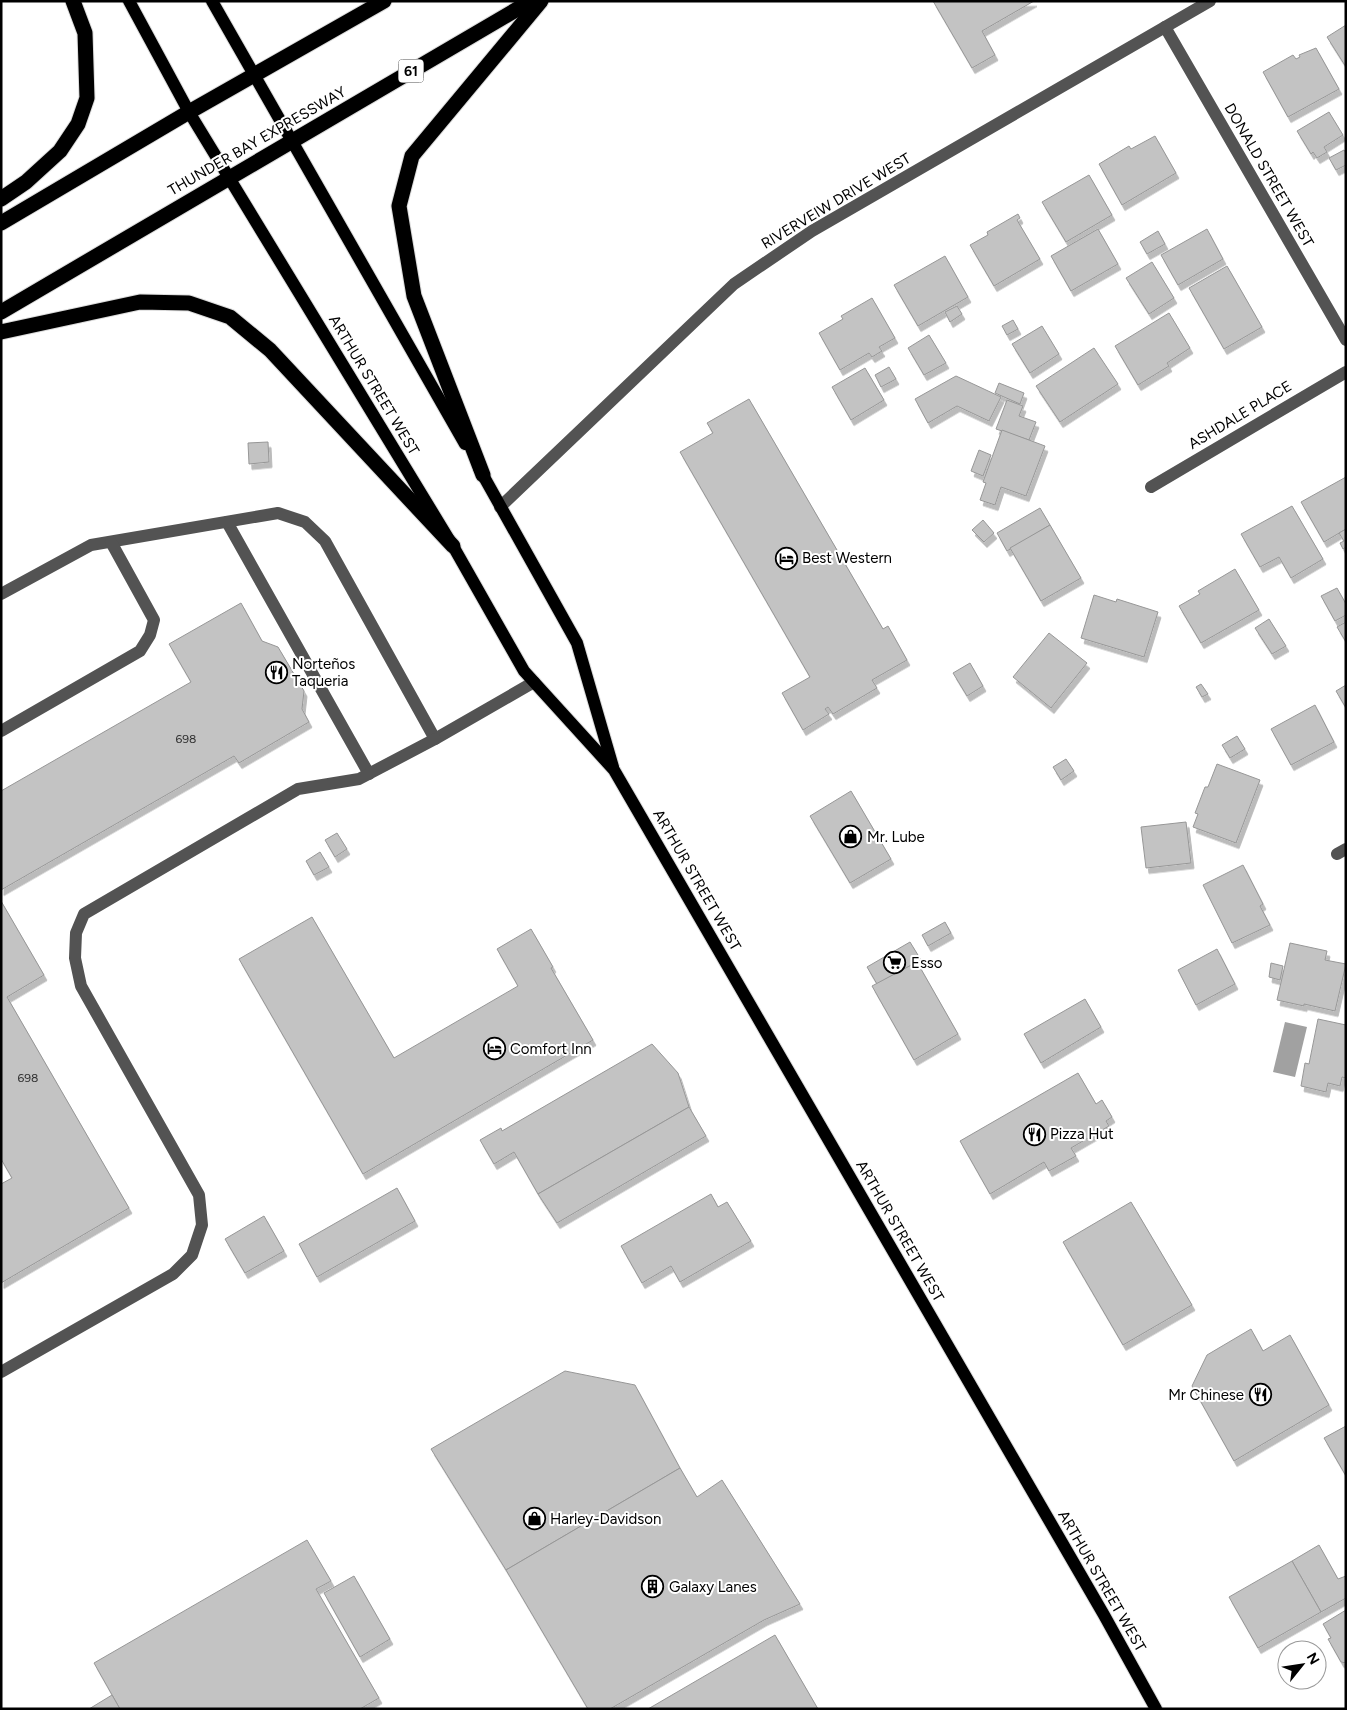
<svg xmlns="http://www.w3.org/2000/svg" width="1347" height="1710" viewBox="0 0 1347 1710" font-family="Figtree,sans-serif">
	<defs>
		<filter id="shadow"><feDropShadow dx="3" dy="5.5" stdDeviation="0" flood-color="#0004"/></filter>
	</defs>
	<rect width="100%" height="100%" fill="#fff"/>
	<path fill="#a1a1a1" d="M 1285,1022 L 1307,1027 L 1295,1077 L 1273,1072 Z"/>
	<g fill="#c3c3c3" stroke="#979797" filter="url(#shadow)">
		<path d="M 933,1 L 1034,1 L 982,31 L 995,55 L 972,68 Z"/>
		<path d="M 1346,25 L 1346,67 L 1327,37 Z"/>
		<path d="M 1316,48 L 1339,89 L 1288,117 L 1263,72 L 1293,55 L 1296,59 L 1300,57 L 1299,55 Z"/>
		<path d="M 1329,112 L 1343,135 L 1324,147 L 1327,152 L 1317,158 L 1313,152 L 1311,154 L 1297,131 Z"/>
		<path d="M 1155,136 L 1176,173 L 1122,205 L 1099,164 L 1129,146 L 1131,149 Z"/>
		<path d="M 1344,150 L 1346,153 L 1346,165 L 1336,170 L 1329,158 Z"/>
		<path d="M 1089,175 L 1112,215 L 1066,242 L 1042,202 Z"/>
		<path d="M 1018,214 L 1020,218 L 1017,220 L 1040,259 L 994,286 L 970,245 L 988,235 L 987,232 Z"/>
		<path d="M 1098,229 L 1118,264 L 1071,291 L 1051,256 Z"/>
		<path d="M 1207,229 L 1223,259 L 1178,285 L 1161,255 Z"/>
		<path d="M 1158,231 L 1165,244 L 1147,254 L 1140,242 Z"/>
		<path d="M 945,256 L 968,297 L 918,326 L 894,285 Z"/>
		<path d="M 1152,262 L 1174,298 L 1149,314 L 1126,278 Z"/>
		<path d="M 1227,266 L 1262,327 L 1224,349 L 1189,288 Z"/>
		<path d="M 872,298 L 895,338 L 879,347 L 882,351 L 872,357 L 869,353 L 840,370 L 819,333 L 843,319 L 841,316 Z"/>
		<path d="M 957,306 L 962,314 L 950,322 L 945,312 Z"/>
		<path d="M 1169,313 L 1190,348 L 1167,363 L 1169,366 L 1138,385 L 1115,346 Z"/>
		<path d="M 1013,320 L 1018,329 L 1007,335 L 1002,326 Z"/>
		<path d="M 1042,326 L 1059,354 L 1030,373 L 1012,344 Z"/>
		<path d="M 929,335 L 946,363 L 924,375 L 908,348 Z"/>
		<path d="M 1094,348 L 1118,384 L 1060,422 L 1036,386 Z"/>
		<path d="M 889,367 L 896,379 L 881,387 L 875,375 Z"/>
		<path d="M 865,368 L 884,400 L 851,420 L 832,387 Z"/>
		<path d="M 956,376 L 1001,397 L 989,421 L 957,406 L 928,423 L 915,399 Z"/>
		<path d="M 999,383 L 1024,393 L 1020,404 L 995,393 Z"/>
		<path d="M 749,399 L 883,629 L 888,626 L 907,660 L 872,680 L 877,688 L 833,714 L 828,707 L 825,709 L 829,714 L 803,730 L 782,693 L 810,677 L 680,452 L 713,433 L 707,423 Z"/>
		<path d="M 1007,400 L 1023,406 L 1019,416 L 1036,422 L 1029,440 L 996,429 Z"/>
		<path d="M 1002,430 L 1045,446 L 1026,496 L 1001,487 L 995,505 L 980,500 L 986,483 L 983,482 Z"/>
		<path d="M 268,442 L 269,462 L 249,464 L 248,443 Z"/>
		<path d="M 979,450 L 991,455 L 983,476 L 971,471 Z"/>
		<path d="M 1346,477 L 1346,529 L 1324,542 L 1301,502 Z"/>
		<path d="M 1292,506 L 1323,559 L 1291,578 L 1279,557 L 1260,567 L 1241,534 Z"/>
		<path d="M 1040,508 L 1050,525 L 1007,551 L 997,533 Z"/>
		<path d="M 983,520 L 994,533 L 984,542 L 972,530 Z"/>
		<path d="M 1050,525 L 1081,578 L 1041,601 L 1010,548 Z"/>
		<path d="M 1346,529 L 1346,547 L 1343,549 L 1340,543 L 1344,541 L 1339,533 Z"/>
		<path d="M 1235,569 L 1259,610 L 1201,643 L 1179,606 L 1200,594 L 1198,591 Z"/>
		<path d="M 1337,588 L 1346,604 L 1346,615 L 1335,621 L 1321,596 Z"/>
		<path d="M 1094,595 L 1116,602 L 1117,599 L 1158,612 L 1144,657 L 1081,638 Z"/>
		<path d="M 241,603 L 262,641 L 278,647 L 304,691 L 302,709 L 309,722 L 239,763 L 234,756 L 1,890 L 1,791 L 191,682 L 169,644 Z"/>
		<path d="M 1269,619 L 1286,646 L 1272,654 L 1255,628 Z"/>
		<path d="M 1346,622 L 1346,642 L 1337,627 Z"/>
		<path d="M 1049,633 L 1087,663 L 1051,708 L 1013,677 Z"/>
		<path d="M 970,663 L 983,686 L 967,696 L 953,673 Z"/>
		<path d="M 1201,684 L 1208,694 L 1202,697 L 1196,687 Z"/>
		<path d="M 1346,685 L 1346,708 L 1336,691 Z"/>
		<path d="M 1315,705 L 1334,742 L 1291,765 L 1271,729 Z"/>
		<path d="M 1237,736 L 1245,749 L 1230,758 L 1222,745 Z"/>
		<path d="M 1066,759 L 1074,771 L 1061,780 L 1053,767 Z"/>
		<path d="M 1217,764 L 1260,780 L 1236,843 L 1193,827 L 1198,814 L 1195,813 L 1205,787 L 1208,787 Z"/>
		<path d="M 851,791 L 891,859 L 850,883 L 810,816 Z"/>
		<path d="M 1186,822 L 1191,863 L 1146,868 L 1141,827 Z"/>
		<path d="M 337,833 L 347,849 L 335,857 L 325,840 Z"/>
		<path d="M 320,852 L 329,867 L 314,875 L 306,861 Z"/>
		<path d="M 1243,865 L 1263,904 L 1260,906 L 1270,925 L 1232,943 L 1203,885 Z"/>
		<path d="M 1,901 L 44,975 L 7,997 L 129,1208 L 1,1283 L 1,1184 L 12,1178 L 1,1159 Z"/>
		<path d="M 312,917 L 394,1058 L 518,986 L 497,949 L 531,929 L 553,967 L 551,968 L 593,1040 L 363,1174 L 239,959 Z"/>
		<path d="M 945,922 L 951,933 L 928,946 L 922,935 Z"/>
		<path d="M 910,942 L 921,960 L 877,984 L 867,967 Z"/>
		<path d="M 1290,943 L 1327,951 L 1325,960 L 1346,964 L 1335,1011 L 1304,1004 L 1304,1006 L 1277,1000 Z"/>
		<path d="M 1217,949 L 1235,984 L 1196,1005 L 1178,970 Z"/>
		<path d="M 917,962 L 958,1034 L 914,1060 L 872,986 Z"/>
		<path d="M 1271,963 L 1283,966 L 1280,980 L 1269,977 Z"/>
		<path d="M 1085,999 L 1101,1027 L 1041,1063 L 1024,1034 Z"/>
		<path d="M 1318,1019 L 1346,1025 L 1346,1078 L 1342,1077 L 1340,1086 L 1328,1083 L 1326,1092 L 1301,1086 L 1305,1063 L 1309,1064 Z"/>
		<path d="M 652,1044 L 678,1073 L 689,1107 L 538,1194 L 514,1152 L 494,1164 L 480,1140 L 501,1128 L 502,1131 Z"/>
		<path d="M 1078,1073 L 1096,1104 L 1102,1100 L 1112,1117 L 1106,1121 L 1109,1126 L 1071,1148 L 1076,1156 L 1049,1171 L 1044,1162 L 990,1194 L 960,1141 Z"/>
		<path d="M 689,1107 L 706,1136 L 557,1223 L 538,1194 Z"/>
		<path d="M 397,1188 L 415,1221 L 317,1277 L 299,1244 Z"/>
		<path d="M 711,1194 L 718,1207 L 727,1202 L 751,1241 L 680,1282 L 671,1266 L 642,1283 L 621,1246 Z"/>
		<path d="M 1131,1202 L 1192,1305 L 1123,1345 L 1063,1242 Z"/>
		<path d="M 264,1216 L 284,1251 L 245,1273 L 225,1239 Z"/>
		<path d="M 1251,1329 L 1263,1351 L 1290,1335 L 1329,1405 L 1234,1461 L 1192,1386 L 1207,1355 Z"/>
		<path d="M 565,1371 L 635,1385 L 680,1468 L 506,1570 L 431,1449 Z"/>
		<path d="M 1346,1426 L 1346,1476 L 1324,1438 Z"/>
		<path d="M 680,1468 L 697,1497 L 722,1480 L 800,1604 L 764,1620 L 610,1709 L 588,1709 L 506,1570 Z"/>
		<path d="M 307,1540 L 331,1581 L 316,1589 L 379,1698 L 360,1709 L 120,1709 L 94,1663 Z"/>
		<path d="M 1319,1545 L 1338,1579 L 1346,1576 L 1346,1598 L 1321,1612 L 1292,1561 Z"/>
		<path d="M 1292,1561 L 1321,1612 L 1258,1648 L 1229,1597 Z"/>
		<path d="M 354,1576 L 390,1639 L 360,1657 L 324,1593 Z"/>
		<path d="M 1346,1610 L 1346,1663 L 1341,1662 L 1328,1639 L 1331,1638 L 1323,1624 Z"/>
		<path d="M 775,1635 L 818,1709 L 648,1709 Z"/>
		<path d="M 112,1695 L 120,1709 L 89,1709 Z"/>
	</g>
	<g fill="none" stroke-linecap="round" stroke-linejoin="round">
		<defs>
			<g id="major">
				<path d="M 129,1 L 189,112 L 453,546 L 524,671 L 614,770 L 1104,1615 L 1156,1709"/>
				<path d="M 212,1 L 465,444"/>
				<path d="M 479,468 L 577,643 L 613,767"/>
			</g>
			<g id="highway">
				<path d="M 1,199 L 26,182 L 60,151 L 78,124 L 87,98 L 85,33 L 73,1"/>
				<path d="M 1,223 L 189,112 L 384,1"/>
				<path d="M 1,312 L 531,1"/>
				<path d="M 1,332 L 140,302 L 189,303 L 230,317 L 270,350 L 453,546"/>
				<path d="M 483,475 L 414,296 L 399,206 L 412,156 L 541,1"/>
			</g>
		</defs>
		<use href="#major" stroke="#dbdbdb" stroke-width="14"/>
		<use href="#highway" stroke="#dbdbdb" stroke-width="17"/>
		<g stroke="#535353" stroke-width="12">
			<path d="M 1165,27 L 1346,340"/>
			<path d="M 1151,487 L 1346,372"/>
			<path d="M 500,507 L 734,284 L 812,231 L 1210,1"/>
			<path d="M 227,522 L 369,774"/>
			<path d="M 1,594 L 91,545 L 278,513 L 305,522 L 325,541 L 435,739 L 534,682"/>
			<path d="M 1,731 L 140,651 L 150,635 L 154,620 L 111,542"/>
			<path d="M 1337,854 L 1346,849"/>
			<path d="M 1,1372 L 173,1274 L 192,1255 L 202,1225 L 199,1195 L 81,986 L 75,958 L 76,933 L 84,914 L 298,789 L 359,779 L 435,739"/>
		</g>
		<use href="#major" stroke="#000" stroke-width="12"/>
		<use href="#highway" stroke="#000" stroke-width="15"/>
	</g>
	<defs>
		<symbol id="hotel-ring" viewBox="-11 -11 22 22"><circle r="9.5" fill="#fff" stroke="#000" stroke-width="1.5"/><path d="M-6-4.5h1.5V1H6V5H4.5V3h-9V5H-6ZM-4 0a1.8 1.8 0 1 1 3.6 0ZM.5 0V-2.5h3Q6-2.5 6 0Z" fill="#000"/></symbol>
		<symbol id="restaurant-ring" viewBox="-11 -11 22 22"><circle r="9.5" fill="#fff" stroke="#000" stroke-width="1.5"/><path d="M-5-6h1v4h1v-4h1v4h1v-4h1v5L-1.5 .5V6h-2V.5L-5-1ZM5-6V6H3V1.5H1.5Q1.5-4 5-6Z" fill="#000"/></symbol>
		<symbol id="shop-ring" viewBox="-11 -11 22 22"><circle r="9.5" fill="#fff" stroke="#000" stroke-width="1.5"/><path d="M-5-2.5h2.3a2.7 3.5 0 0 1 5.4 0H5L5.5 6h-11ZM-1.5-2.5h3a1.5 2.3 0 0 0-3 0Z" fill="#000"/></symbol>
		<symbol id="supermarket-ring" viewBox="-11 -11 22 22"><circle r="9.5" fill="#fff" stroke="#000" stroke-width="1.5"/><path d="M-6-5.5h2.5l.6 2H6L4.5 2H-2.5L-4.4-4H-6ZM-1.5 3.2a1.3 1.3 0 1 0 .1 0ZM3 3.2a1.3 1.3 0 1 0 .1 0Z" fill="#000"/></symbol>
		<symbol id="building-ring" viewBox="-11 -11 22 22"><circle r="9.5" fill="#fff" stroke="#000" stroke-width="1.5"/><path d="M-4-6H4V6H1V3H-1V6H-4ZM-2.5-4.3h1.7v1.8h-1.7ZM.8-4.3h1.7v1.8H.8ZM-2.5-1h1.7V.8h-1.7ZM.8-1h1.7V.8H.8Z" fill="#000"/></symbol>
	</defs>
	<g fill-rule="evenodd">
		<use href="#hotel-ring" x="774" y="546" width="25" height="25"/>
		<use href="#restaurant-ring" x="264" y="660" width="25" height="25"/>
		<use href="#shop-ring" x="838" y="824" width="25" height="25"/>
		<use href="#supermarket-ring" x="882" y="950" width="25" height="25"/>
		<use href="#hotel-ring" x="482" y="1036" width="25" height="25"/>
		<use href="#restaurant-ring" x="1022" y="1122" width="25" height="25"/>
		<use href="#restaurant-ring" x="1248" y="1382" width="25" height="25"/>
		<use href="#shop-ring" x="522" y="1506" width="25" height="25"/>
		<use href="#building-ring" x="640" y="1574" width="25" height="25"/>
	</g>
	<g text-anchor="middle" stroke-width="4" stroke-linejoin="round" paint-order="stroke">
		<g font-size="12" fill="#313131">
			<text x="186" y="743">698</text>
			<text x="28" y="1082">698</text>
		</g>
		<rect fill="#fff" stroke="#4c4c4c" stroke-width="1" x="398.5" y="59.5" width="25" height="23" rx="4"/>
		<g font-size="14" font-weight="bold" fill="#000">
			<text x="411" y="76">61</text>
		</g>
		<g font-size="15" fill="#000" stroke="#fff">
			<text transform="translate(257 141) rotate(-30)" y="5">THUNDER BAY EXPRESSWAY</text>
			<text transform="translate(1269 175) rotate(60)" y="5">DONALD STREET WEST</text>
			<text transform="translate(836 201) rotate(-31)" y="5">RIVERVEIW DRIVE WEST</text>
			<text transform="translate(374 385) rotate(59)" y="5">ARTHUR STREET WEST</text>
			<text transform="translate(1240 415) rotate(-31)" y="5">ASHDALE PLACE</text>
			<text transform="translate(697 880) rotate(60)" y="5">ARTHUR STREET WEST</text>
			<text transform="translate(900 1231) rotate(60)" y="5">ARTHUR STREET WEST</text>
			<text transform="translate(1102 1581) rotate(60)" y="5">ARTHUR STREET WEST</text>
		</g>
		<g font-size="15" fill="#000" stroke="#fff" text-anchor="start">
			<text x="802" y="563">Best Western</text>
			<text x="292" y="669">Norteños<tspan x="292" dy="17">Taqueria</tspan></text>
			<text x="867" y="842">Mr. Lube</text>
			<text x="911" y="968">Esso</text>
			<text x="510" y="1054">Comfort Inn</text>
			<text x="1050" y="1139">Pizza Hut</text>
			<text x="1244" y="1400" text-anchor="end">Mr Chinese</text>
			<text x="550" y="1524">Harley-Davidson</text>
			<text x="669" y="1592">Galaxy Lanes</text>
		</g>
	</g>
	<rect width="1347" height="1710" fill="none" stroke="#000000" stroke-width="5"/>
	<g transform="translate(1302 1665) rotate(60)"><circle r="24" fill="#ffffff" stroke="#999999"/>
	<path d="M0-4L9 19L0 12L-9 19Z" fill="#000000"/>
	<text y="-8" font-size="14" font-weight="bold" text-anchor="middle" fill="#000000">N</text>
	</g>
</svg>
